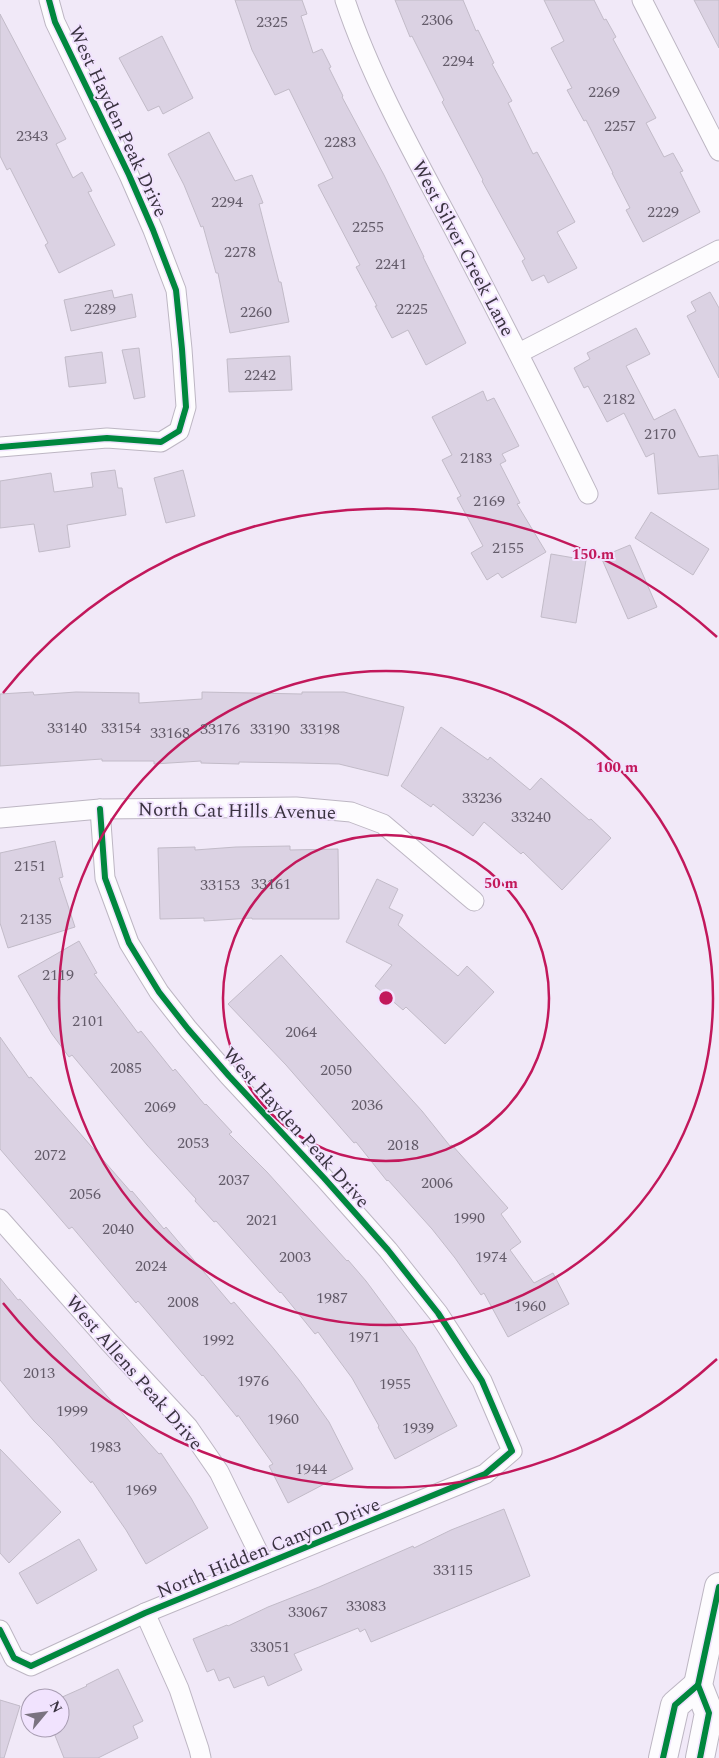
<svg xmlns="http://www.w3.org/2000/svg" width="719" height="1758" viewBox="0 0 719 1758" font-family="Spectral,serif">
	<rect width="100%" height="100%" fill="#f1e9f8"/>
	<g fill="#dbd2e3" stroke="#c2bbc8">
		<path d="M 235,0 L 302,0 L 307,14 L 301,16 L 313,53 L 322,49 L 331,67 L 329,68 L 343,96 L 342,97 L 384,175 L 424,257 L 423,257 L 466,343 L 426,365 L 408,330 L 392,338 L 375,306 L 377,306 L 356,267 L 360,265 L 318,185 L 333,178 L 289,89 L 275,95 L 252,50 Z"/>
		<path d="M 395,0 L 463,0 L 476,31 L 478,30 L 494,63 L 492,64 L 512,101 L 508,103 L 533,154 L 537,152 L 575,222 L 557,232 L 577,268 L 548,283 L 544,275 L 532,281 L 522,261 L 525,259 L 482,181 L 483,180 L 442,102 L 444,100 L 412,36 L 410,37 Z"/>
		<path d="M 544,0 L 594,0 L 604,20 L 606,19 L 616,37 L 613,39 L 656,118 L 646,123 L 664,157 L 673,153 L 683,171 L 680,172 L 700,212 L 643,242 L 626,210 L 630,208 L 612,173 L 613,173 L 586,120 L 584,121 L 567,90 L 572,88 L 551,48 L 564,41 Z"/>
		<path d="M 694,0 L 719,0 L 719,48 Z"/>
		<path d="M 0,14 L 66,139 L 56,144 L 73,178 L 82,172 L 92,191 L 88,192 L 115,245 L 59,273 L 45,245 L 48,243 L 10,168 L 7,170 L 0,156 Z"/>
		<path d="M 162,36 L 193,98 L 163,114 L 159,106 L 148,111 L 119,58 Z"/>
		<path d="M 209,132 L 235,181 L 252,175 L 263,203 L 259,204 L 279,282 L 281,282 L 289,322 L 230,333 L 218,273 L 216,273 L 203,226 L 201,227 L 184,185 L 168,154 Z"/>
		<path d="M 112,290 L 114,298 L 132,294 L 136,317 L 71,331 L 64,300 Z"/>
		<path d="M 710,292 L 719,308 L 719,378 L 687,316 L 696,311 L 691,302 Z"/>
		<path d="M 636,328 L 650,354 L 626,366 L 654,420 L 675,409 L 699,457 L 718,455 L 719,489 L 658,494 L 654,453 L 646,457 L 624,413 L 607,422 L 588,386 L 584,388 L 574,368 L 590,359 L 587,353 Z"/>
		<path d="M 139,348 L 145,397 L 134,399 L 122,350 Z"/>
		<path d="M 102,352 L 106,383 L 69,387 L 65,357 Z"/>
		<path d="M 290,356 L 292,390 L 229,392 L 227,359 Z"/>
		<path d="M 483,391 L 487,401 L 494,398 L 519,446 L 502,454 L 506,461 L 500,464 L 520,503 L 517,504 L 546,552 L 502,578 L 498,573 L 487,580 L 471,553 L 483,546 L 457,498 L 461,496 L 442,460 L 452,455 L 432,417 Z"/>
		<path d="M 115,470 L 118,488 L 122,488 L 126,515 L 67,525 L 70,547 L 39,552 L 34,524 L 0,528 L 0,481 L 51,473 L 54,492 L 93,487 L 91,473 Z"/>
		<path d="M 183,470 L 195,516 L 166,523 L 154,478 Z"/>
		<path d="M 651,512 L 709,549 L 693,575 L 635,538 Z"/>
		<path d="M 630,545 L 657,607 L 628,619 L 601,557 Z"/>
		<path d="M 551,554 L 586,560 L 576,623 L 541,617 Z"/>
		<path d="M 33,692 L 34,695 L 76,692 L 139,693 L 139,703 L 202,699 L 202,692 L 302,694 L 302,692 L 344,692 L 404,707 L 388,776 L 339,764 L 300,763 L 239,762 L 239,764 L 201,763 L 201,761 L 154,764 L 154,761 L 102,761 L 102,759 L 0,766 L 0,694 Z"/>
		<path d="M 441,727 L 488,760 L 490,757 L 530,790 L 541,778 L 589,820 L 591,819 L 611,838 L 562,890 L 523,852 L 521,854 L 484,822 L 473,836 L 433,804 L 431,807 L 401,786 Z"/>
		<path d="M 55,841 L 63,877 L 59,878 L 75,927 L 8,948 L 0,923 L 0,853 Z"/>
		<path d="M 290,846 L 290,850 L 338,849 L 339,919 L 252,919 L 252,918 L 204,921 L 204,918 L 160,919 L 158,848 L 195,847 L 195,850 L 236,847 Z"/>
		<path d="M 377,879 L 398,889 L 389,908 L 403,915 L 398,925 L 458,976 L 467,966 L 494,992 L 445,1044 L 406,1007 L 403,1010 L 375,986 L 392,965 L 346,942 Z"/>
		<path d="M 79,941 L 97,973 L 94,974 L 138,1033 L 141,1031 L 173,1071 L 175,1069 L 205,1105 L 206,1104 L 232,1132 L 229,1134 L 267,1172 L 347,1261 L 348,1260 L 366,1281 L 415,1347 L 457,1426 L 395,1459 L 378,1427 L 379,1426 L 352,1378 L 318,1332 L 315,1334 L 281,1292 L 280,1293 L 216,1221 L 214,1222 L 195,1201 L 196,1199 L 147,1145 L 72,1055 L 69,1057 L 52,1034 L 18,976 Z"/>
		<path d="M 281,955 L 422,1111 L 450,1146 L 452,1145 L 508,1208 L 501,1214 L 521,1242 L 510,1250 L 534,1283 L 553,1273 L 569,1304 L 508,1337 L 484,1293 L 481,1295 L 455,1258 L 432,1229 L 388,1180 L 387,1181 L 356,1142 L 354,1143 L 286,1065 L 228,1004 Z"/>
		<path d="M 0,1037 L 29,1078 L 31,1077 L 131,1192 L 132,1191 L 164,1229 L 166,1227 L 231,1304 L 234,1302 L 274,1349 L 299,1380 L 329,1422 L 353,1469 L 288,1503 L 269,1466 L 273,1464 L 238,1415 L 237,1417 L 203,1375 L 202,1376 L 138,1301 L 136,1303 L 72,1227 L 69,1229 L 0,1149 Z"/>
		<path d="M 0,1278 L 18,1300 L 20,1299 L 159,1454 L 161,1453 L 191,1498 L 208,1528 L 146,1564 L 126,1530 L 92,1481 L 91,1483 L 52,1439 L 34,1421 L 0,1380 Z"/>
		<path d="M 0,1449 L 61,1512 L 9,1563 L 0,1553 Z"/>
		<path d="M 504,1509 L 530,1576 L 371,1642 L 365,1629 L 360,1632 L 358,1628 L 294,1654 L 302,1670 L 268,1686 L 264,1676 L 234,1688 L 229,1677 L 219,1681 L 214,1669 L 207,1672 L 193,1639 L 227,1625 L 228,1626 L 268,1607 L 319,1587 L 413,1546 L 414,1548 L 451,1530 Z"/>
		<path d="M 79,1539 L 97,1570 L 37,1604 L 19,1573 Z"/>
		<path d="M 118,1669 L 143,1721 L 133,1726 L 138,1738 L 98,1758 L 64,1758 L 52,1728 L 60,1728 L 60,1698 L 87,1686 L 86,1685 Z"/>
		<path d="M 0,1700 L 20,1706 L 4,1758 L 0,1758 Z"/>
	</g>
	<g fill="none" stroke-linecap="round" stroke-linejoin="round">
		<defs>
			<g id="street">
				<path d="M 345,0 C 372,81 417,160 457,235 C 502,321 546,407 588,494"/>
				<path d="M 642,0 L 719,151"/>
				<path d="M 519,353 L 719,250"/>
				<path d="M 0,447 L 107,438 L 161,442 L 179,431 L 186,407 L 182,349 L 176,290 L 153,230 L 129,175 L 55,22 L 49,0"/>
				<path d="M 0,818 L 100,809 L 296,807 L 351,812 L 383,824 L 474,901"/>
				<path d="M 0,1219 L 109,1342 L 188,1427 L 219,1472 L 264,1564"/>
				<path d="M 145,1613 L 179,1689 L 199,1749 L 201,1758"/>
				<path d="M 0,1630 L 14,1658 L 31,1666 L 145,1613 L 485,1474 L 512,1451 L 482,1381 L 438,1313 L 388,1250 L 324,1178 L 229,1076 L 188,1029 L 159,992 L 129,943 L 105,878 L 100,809"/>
			</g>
			<g id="primary">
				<path d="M 663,1758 L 675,1705 L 698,1685"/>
				<path d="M 700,1758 L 709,1713 L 698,1685 L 719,1587"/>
			</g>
		</defs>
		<use href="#street" stroke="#bdb6c3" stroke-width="21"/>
		<use href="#primary" stroke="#bdb6c3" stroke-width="30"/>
		<use href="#street" stroke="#fdfcfe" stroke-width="19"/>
		<use href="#primary" stroke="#fdfcfe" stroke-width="28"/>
		<defs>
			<g id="cycleway">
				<path d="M 0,447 L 107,438 L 161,442 L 179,431 L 186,407 L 182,349 L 176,290 L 153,230 L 129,175 L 55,22 L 49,0"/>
				<path d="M 0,1630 L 14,1658 L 31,1666 L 145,1613 L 485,1474 L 512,1451 L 482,1381 L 438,1313 L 388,1250 L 324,1178 L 229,1076 L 188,1029 L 159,992 L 129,943 L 105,878 L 100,809"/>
				<path d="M 663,1758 L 675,1705 L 698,1685"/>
				<path d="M 700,1758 L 709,1713 L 698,1685 L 719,1587"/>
			</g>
		</defs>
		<use href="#cycleway" stroke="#f1e3fe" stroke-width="9"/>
		<use href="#cycleway" stroke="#00873e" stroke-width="6"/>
	</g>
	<g fill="none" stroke="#c2185b" stroke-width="2.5">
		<circle cx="386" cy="998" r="163"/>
		<circle cx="386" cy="998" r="327"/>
		<path d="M717 1359A490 490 0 0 1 3 1303M3 693A490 490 0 0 1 717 637"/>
	</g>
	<g text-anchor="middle" stroke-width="4" stroke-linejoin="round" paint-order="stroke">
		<g font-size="16" fill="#645c6a">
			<text x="437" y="25">2306</text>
			<text x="272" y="27">2325</text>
			<text x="458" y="66">2294</text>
			<text x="604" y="97">2269</text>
			<text x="620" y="131">2257</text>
			<text x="32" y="141">2343</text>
			<text x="340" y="147">2283</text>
			<text x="227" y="207">2294</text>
			<text x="663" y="217">2229</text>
			<text x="368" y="232">2255</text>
			<text x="240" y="257">2278</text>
			<text x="391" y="269">2241</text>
			<text x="100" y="314">2289</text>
			<text x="412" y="314">2225</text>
			<text x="256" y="317">2260</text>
			<text x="260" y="380">2242</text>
			<text x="619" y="404">2182</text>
			<text x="660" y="439">2170</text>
			<text x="476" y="463">2183</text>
			<text x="489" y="506">2169</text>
			<text x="508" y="553">2155</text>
			<text x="67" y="733">33140</text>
			<text x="121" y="733">33154</text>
			<text x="220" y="734">33176</text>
			<text x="270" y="734">33190</text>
			<text x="320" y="734">33198</text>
			<text x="170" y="738">33168</text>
			<text x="482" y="803">33236</text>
			<text x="531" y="822">33240</text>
			<text x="30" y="871">2151</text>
			<text x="271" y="889">33161</text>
			<text x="220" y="890">33153</text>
			<text x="36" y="924">2135</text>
			<text x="58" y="980">2119</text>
			<text x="88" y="1026">2101</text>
			<text x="301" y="1037">2064</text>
			<text x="126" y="1073">2085</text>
			<text x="336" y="1075">2050</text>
			<text x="367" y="1110">2036</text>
			<text x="160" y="1112">2069</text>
			<text x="193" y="1148">2053</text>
			<text x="403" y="1150">2018</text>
			<text x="50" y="1160">2072</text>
			<text x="234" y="1185">2037</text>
			<text x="437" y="1188">2006</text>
			<text x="85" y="1199">2056</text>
			<text x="469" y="1223">1990</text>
			<text x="262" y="1225">2021</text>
			<text x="118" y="1234">2040</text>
			<text x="295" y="1262">2003</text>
			<text x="491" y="1262">1974</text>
			<text x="151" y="1271">2024</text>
			<text x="332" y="1303">1987</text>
			<text x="183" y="1307">2008</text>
			<text x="530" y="1311">1960</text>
			<text x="364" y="1342">1971</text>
			<text x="218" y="1345">1992</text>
			<text x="39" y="1378">2013</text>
			<text x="253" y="1386">1976</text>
			<text x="395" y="1389">1955</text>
			<text x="72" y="1416">1999</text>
			<text x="283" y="1424">1960</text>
			<text x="418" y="1433">1939</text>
			<text x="105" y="1452">1983</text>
			<text x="311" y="1474">1944</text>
			<text x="141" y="1495">1969</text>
			<text x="453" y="1575">33115</text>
			<text x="366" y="1611">33083</text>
			<text x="308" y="1617">33067</text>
			<text x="270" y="1652">33051</text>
		</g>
		<g font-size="19" fill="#3a3340" stroke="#f1e3fe">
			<text transform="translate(119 121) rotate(65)" y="7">West Hayden Peak Drive</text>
			<text transform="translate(464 248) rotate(62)" y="7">West Silver Creek Lane</text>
			<text transform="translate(237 810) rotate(1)" y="7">North Cat Hills Avenue</text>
			<text transform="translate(297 1127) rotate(48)" y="7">West Hayden Peak Drive</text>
			<text transform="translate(135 1372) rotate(49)" y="7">West Allens Peak Drive</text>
			<text transform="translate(268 1547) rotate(-22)" y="7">North Hidden Canyon Drive</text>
		</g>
	</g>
	<circle cx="386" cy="998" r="8" fill="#c2185b" stroke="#f1e3fe" stroke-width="2.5"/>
	<g font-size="15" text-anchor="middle" font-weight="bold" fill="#c2185b" stroke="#f1e3fe" stroke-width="4" stroke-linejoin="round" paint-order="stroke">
		<text x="593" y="559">150 m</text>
		<text x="617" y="772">100 m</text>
		<text x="501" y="888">50 m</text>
	</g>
	<g transform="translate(45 1713) rotate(61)"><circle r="24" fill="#f1e3fe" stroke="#a89db2"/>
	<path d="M0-4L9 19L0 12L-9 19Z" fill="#7a7380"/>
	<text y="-8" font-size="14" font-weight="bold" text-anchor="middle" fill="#3a3340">N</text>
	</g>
</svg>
